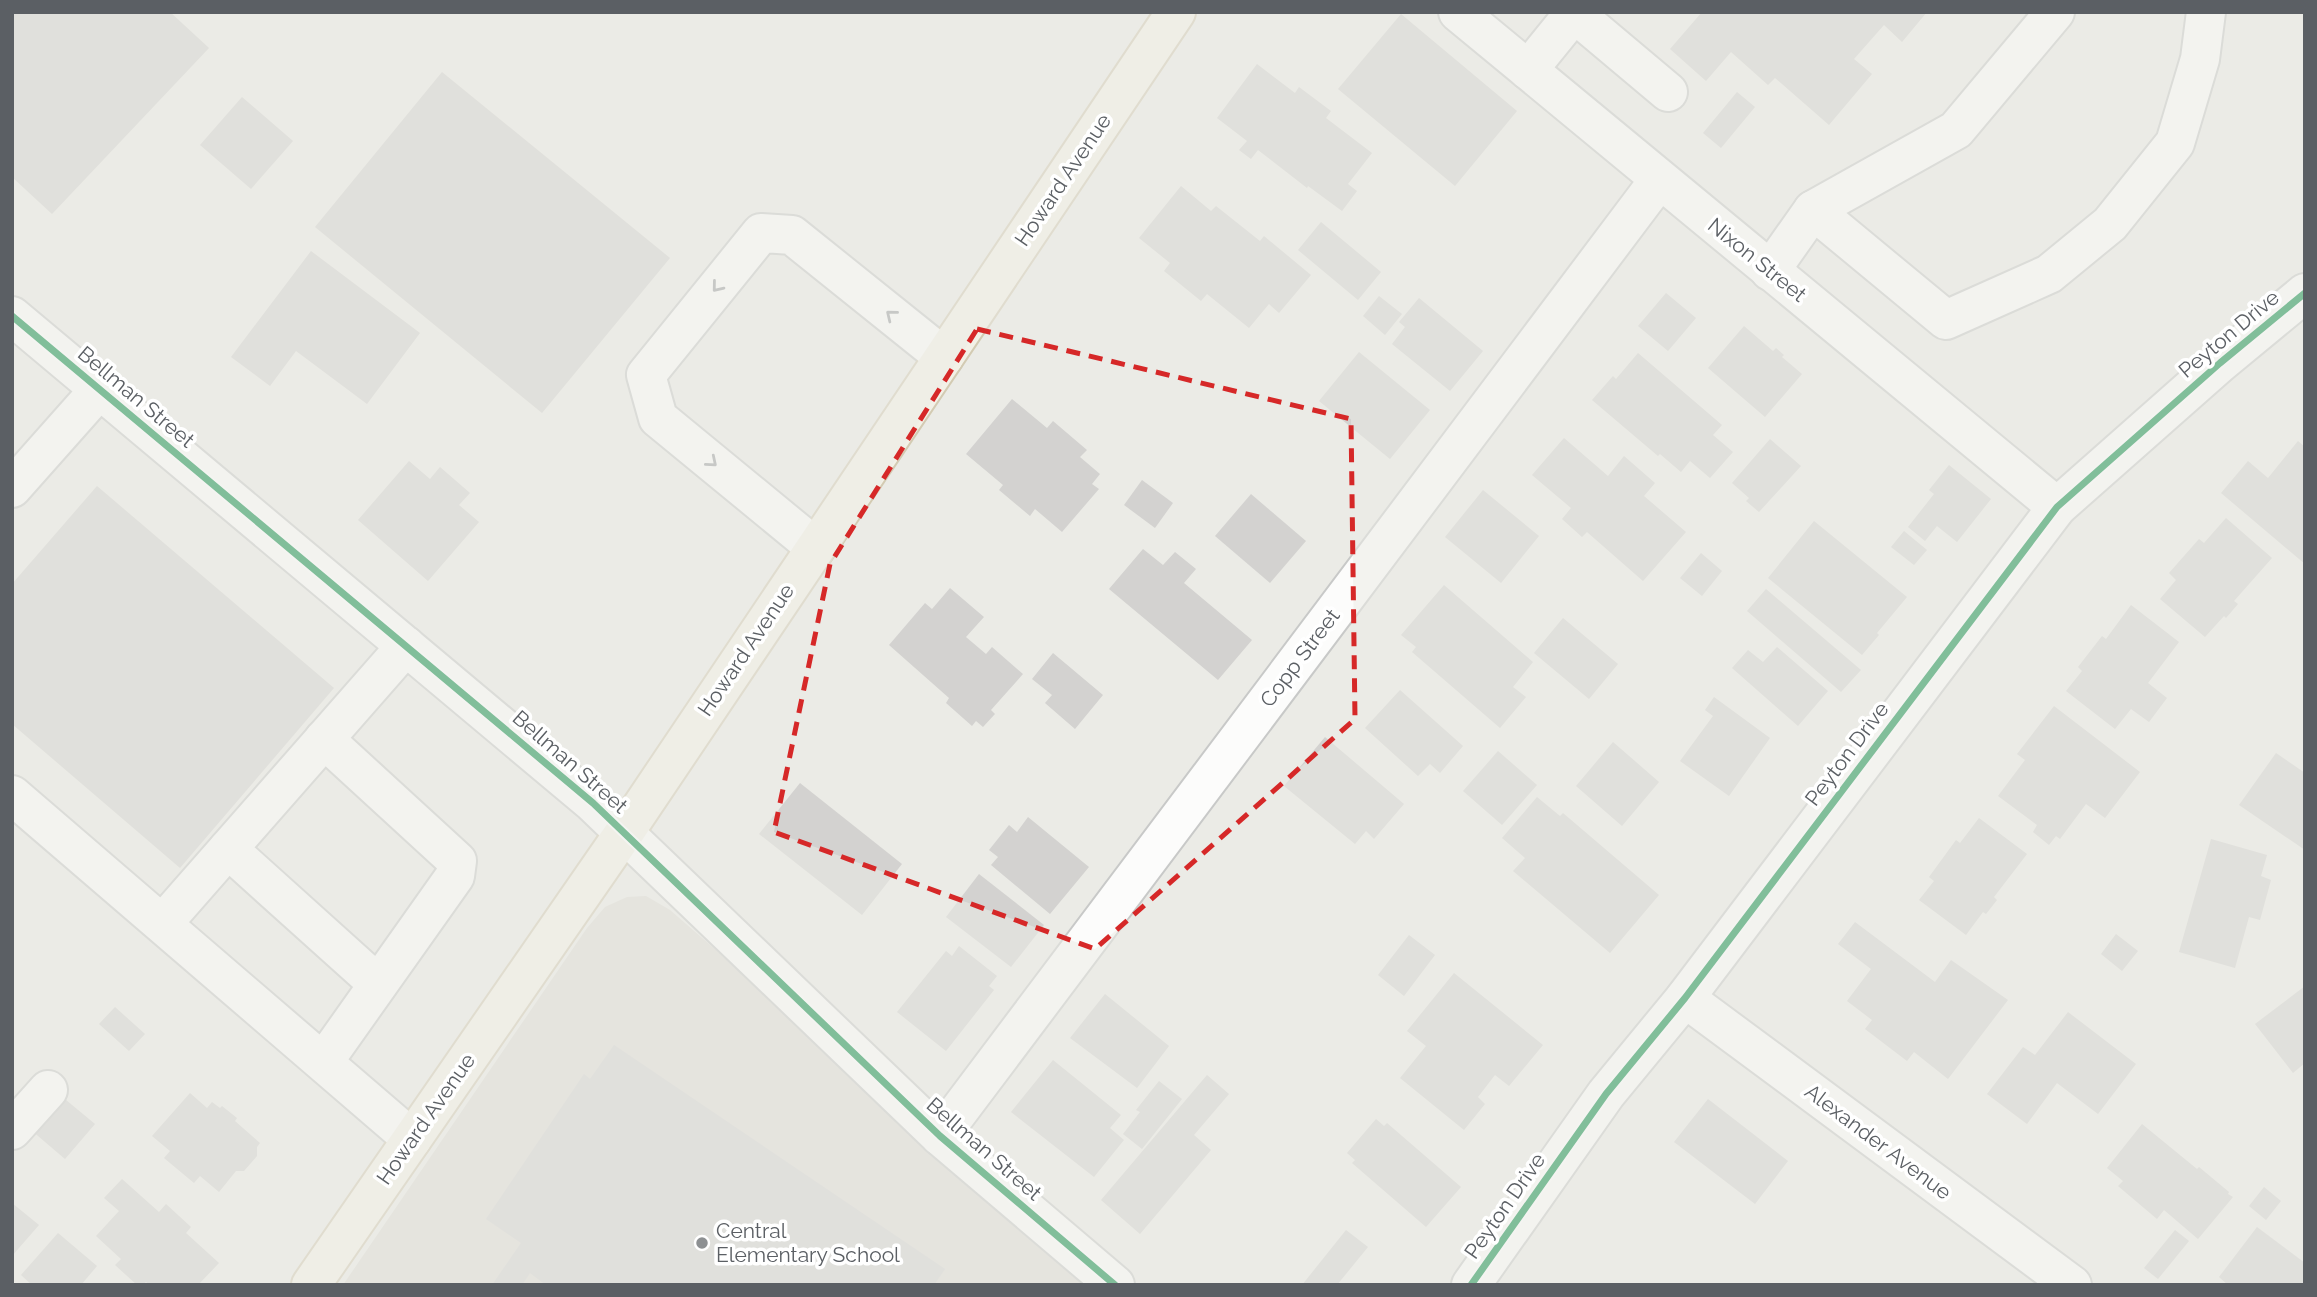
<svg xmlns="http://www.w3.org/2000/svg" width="2317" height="1297" viewBox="0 0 2317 1297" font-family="Raleway,sans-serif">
	<rect width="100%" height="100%" fill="#ebebe6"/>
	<path fill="#dddbd5" d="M 646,896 L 670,910 L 1100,1285 L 343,1285 L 587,928 L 605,907 L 627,897 Z"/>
	<g fill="#d3d2d0">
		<path d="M 12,12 L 170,12 L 209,48 L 52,214 L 12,177 Z"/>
		<path d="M 1702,12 L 1927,12 L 1902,42 L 1884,25 L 1854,59 L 1872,74 L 1829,125 L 1775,78 L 1768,85 L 1731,52 L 1706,81 L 1670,49 Z"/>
		<path d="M 1401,14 L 1517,111 L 1455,186 L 1338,89 Z"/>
		<path d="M 1257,64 L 1295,93 L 1299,87 L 1331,111 L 1326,118 L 1372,153 L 1348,184 L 1357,191 L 1342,211 L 1308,186 L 1307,188 L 1258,150 L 1251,159 L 1239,150 L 1247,141 L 1217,118 Z"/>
		<path d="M 442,72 L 670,258 L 542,413 L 315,227 Z"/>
		<path d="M 1737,92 L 1755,107 L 1721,148 L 1703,133 Z"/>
		<path d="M 242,97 L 293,141 L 251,189 L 200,145 Z"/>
		<path d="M 1181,186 L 1211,211 L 1216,206 L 1260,241 L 1264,236 L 1311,275 L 1279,313 L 1269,304 L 1249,328 L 1207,294 L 1201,301 L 1164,271 L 1170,263 L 1139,238 Z"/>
		<path d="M 1321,222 L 1381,272 L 1358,300 L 1298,250 Z"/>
		<path d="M 311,251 L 420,333 L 367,404 L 296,351 L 270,386 L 231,357 Z"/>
		<path d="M 1666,293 L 1696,318 L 1668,351 L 1638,326 Z"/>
		<path d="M 1379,296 L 1402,314 L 1385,335 L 1363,316 Z"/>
		<path d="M 1419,298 L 1483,351 L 1450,391 L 1392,344 L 1405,327 L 1399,322 Z"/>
		<path d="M 1744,326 L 1773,351 L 1776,348 L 1784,355 L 1782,357 L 1802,374 L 1765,417 L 1708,368 Z"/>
		<path d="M 1359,352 L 1430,410 L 1390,459 L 1319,401 Z"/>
		<path d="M 1638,353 L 1722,425 L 1713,435 L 1733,452 L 1710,478 L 1690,461 L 1681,472 L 1660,454 L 1658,456 L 1592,400 L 1613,376 L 1616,379 Z"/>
		<path d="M 1012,399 L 1047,428 L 1053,421 L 1087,450 L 1080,457 L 1100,474 L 1092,484 L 1099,489 L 1062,532 L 1035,509 L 1030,516 L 999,490 L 1003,485 L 966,454 Z"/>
		<path d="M 1564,438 L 1608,476 L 1624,456 L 1655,483 L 1644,496 L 1686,532 L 1643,581 L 1587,532 L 1582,537 L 1562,519 L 1571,508 L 1532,475 Z"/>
		<path d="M 1770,439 L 1801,466 L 1759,512 L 1746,501 L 1749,498 L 1732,483 Z"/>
		<path d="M 2298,441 L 2305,447 L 2305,564 L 2221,493 L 2248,461 L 2268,478 Z"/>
		<path d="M 409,461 L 430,479 L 440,467 L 470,493 L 459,505 L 479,522 L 428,581 L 358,520 Z"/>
		<path d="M 1949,465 L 1991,499 L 1957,542 L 1937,526 L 1925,541 L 1908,527 L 1934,494 L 1929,490 Z"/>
		<path d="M 1142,480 L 1173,503 L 1155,528 L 1124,505 Z"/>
		<path d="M 97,486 L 334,688 L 180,868 L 12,724 L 12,584 Z"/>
		<path d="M 1483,490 L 1539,536 L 1501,583 L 1445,537 Z"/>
		<path d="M 1251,494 L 1306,541 L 1270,583 L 1215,536 Z"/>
		<path d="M 2226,518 L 2272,558 L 2234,601 L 2238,604 L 2226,618 L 2224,616 L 2205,637 L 2160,599 L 2176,580 L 2169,573 L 2199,539 L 2204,543 Z"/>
		<path d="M 1814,521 L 1907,597 L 1877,633 L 1879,635 L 1862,655 L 1768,578 Z"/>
		<path d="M 1904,531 L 1927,550 L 1914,565 L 1891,547 Z"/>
		<path d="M 1143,549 L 1163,565 L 1175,552 L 1196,569 L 1184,583 L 1252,640 L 1218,680 L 1109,589 Z"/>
		<path d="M 1701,553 L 1722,571 L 1702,596 L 1680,578 Z"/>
		<path d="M 1444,585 L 1533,662 L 1513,687 L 1526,697 L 1500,728 L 1412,652 L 1416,647 L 1401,635 Z"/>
		<path d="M 950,588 L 984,617 L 966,637 L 986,654 L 992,647 L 1023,674 L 991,710 L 995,714 L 983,727 L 976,721 L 972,726 L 946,703 L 949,698 L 889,645 L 925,603 L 932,609 Z"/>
		<path d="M 1766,589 L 1861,670 L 1841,692 L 1747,611 Z"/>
		<path d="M 2131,605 L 2179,642 L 2148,683 L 2167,698 L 2149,722 L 2131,709 L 2115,729 L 2066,691 L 2082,671 L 2078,667 L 2102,636 L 2106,639 Z"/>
		<path d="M 1563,618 L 1618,664 L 1589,699 L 1534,653 Z"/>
		<path d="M 1777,647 L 1828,691 L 1798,726 L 1732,668 L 1748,650 L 1763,662 Z"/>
		<path d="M 1053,653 L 1103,695 L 1075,729 L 1045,703 L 1052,695 L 1032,679 Z"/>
		<path d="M 1400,690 L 1463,746 L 1440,773 L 1430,764 L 1418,776 L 1365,728 Z"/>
		<path d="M 1714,697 L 1770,738 L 1729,796 L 1680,761 L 1713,716 L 1705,710 Z"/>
		<path d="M 2054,706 L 2140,772 L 2105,818 L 2086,804 L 2060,839 L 2056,836 L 2049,845 L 2033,832 L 2037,825 L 1998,796 L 2025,760 L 2017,754 Z"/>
		<path d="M 1325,737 L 1404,804 L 1374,839 L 1366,831 L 1355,844 L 1284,786 Z"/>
		<path d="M 1613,742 L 1659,782 L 1622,826 L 1576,786 Z"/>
		<path d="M 1498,751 L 1537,785 L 1502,825 L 1463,791 Z"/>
		<path d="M 2276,753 L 2305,773 L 2305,850 L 2239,805 Z"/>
		<path d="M 800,783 L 902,864 L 862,915 L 759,834 Z"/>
		<path d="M 1537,797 L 1560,816 L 1563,813 L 1659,895 L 1610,953 L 1513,871 L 1525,858 L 1502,838 Z"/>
		<path d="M 1028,817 L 1089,867 L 1050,914 L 991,865 L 998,857 L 989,850 L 1009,825 L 1017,832 Z"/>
		<path d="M 1979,818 L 2027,854 L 1994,897 L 1997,900 L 1986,914 L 1983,912 L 1966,935 L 1919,900 L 1934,881 L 1929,877 L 1956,840 L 1960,843 Z"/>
		<path d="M 2211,839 L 2267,855 L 2261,876 L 2271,880 L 2260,920 L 2249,917 L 2235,968 L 2179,952 Z"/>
		<path d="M 979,874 L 1044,925 L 1011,967 L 946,917 Z"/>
		<path d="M 1855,922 L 1935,982 L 1951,960 L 2008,1000 L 1948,1079 L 1914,1052 L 1907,1061 L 1865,1029 L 1872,1020 L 1847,1001 L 1871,969 L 1838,944 Z"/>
		<path d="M 2116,934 L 2138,951 L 2122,971 L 2101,954 Z"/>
		<path d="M 1409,935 L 1435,955 L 1404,996 L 1378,975 Z"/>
		<path d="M 959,946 L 997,976 L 989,986 L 994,990 L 946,1051 L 897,1012 L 946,951 L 952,956 Z"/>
		<path d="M 1454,973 L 1543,1045 L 1509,1086 L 1495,1075 L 1478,1097 L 1485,1104 L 1464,1130 L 1400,1078 L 1426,1046 L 1407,1031 Z"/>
		<path d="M 2305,986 L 2305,1063 L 2293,1073 L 2255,1024 Z"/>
		<path d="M 1105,994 L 1169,1046 L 1137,1088 L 1070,1038 Z"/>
		<path d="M 115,1007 L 145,1034 L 129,1051 L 99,1024 Z"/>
		<path d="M 2068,1012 L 2136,1064 L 2098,1114 L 2057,1083 L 2027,1124 L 1987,1094 L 2023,1047 L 2035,1055 Z"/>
		<path d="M 614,1045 L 945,1269 L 934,1285 L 546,1285 L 530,1273 L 522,1285 L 492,1285 L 521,1243 L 486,1219 L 584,1074 L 590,1079 Z"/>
		<path d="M 1053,1060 L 1121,1115 L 1110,1128 L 1124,1140 L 1094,1177 L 1011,1112 Z"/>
		<path d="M 1207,1075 L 1229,1094 L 1194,1135 L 1211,1150 L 1140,1234 L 1101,1200 Z"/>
		<path d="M 1159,1081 L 1182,1099 L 1142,1149 L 1123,1134 L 1140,1112 L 1136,1110 Z"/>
		<path d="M 190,1093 L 207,1108 L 212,1102 L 220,1108 L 222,1106 L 237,1118 L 235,1121 L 260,1143 L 257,1147 L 257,1156 L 244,1171 L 236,1171 L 219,1192 L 200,1176 L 194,1183 L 164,1158 L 170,1151 L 152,1136 Z"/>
		<path d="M 60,1095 L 95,1124 L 65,1159 L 31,1130 Z"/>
		<path d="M 1708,1099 L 1788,1161 L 1755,1204 L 1674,1142 Z"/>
		<path d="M 1376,1119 L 1384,1126 L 1387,1123 L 1461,1187 L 1426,1227 L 1352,1163 L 1355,1160 L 1347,1153 Z"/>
		<path d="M 2142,1124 L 2197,1169 L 2199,1167 L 2229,1192 L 2228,1194 L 2233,1197 L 2198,1239 L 2164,1210 L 2157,1219 L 2118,1186 L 2123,1181 L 2107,1168 Z"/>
		<path d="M 122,1179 L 159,1212 L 166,1204 L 191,1227 L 186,1233 L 219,1263 L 198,1285 L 149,1285 L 146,1282 L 143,1285 L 137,1285 L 115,1265 L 121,1259 L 96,1236 L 119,1211 L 104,1198 Z"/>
		<path d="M 2264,1187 L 2281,1201 L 2266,1220 L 2249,1206 Z"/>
		<path d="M 12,1203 L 39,1225 L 12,1256 Z"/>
		<path d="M 2257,1227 L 2305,1263 L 2305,1285 L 2228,1285 L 2219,1277 Z"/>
		<path d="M 1346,1230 L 1368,1247 L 1337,1285 L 1302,1285 Z"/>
		<path d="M 2175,1230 L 2189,1241 L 2158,1279 L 2144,1268 Z"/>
		<path d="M 58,1233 L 97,1266 L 81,1285 L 32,1285 L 21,1275 Z"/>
	</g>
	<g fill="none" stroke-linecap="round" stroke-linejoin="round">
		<defs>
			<g id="minor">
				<path d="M 1458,12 L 2057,507"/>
				<path d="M 1574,13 L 1668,92"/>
				<path d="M 1528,70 L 1575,12"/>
				<path d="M 1813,210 L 1946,320 L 2049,274 L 2110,224 L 2175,143 L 2200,59 L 2206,12"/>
				<path d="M 1770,271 L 1813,210 L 1956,130 L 2055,12"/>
				<path d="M 12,316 L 593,803 L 940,1136 L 1115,1285"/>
				<path d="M 12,488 L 99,390"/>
				<path d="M 815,547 L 658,418 L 646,375 L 761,233 L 792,235 L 944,357"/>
				<path d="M 12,795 L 412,1139"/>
				<path d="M 228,849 L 378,984"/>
				<path d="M 163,923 L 406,646"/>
				<path d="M 1685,998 L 2072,1285"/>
				<path d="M 324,1061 L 455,876 L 457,861 L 324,739"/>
				<path d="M 12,1130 L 48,1090"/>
				<path d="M 940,1136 L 1659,180"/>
				<path d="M 1471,1285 L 1606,1094 L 1685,998 L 2057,507 L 2220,363 L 2305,293"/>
			</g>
			<path id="major" d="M 311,1285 L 624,833 L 1176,12"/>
		</defs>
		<use href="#minor" stroke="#c8c9c8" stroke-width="42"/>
		<use href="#major" stroke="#d3cbb3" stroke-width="42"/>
		<use href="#minor" stroke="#fcfcfb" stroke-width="38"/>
		<use href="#major" stroke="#f3f1e7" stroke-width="38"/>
		<defs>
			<g id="cycleway">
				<path d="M 12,316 L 593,803 L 940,1136 L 1115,1285"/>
				<path d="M 1471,1285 L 1606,1094 L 1685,998 L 2057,507 L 2220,363 L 2305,293"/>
			</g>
		</defs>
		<use href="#cycleway" stroke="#fff" stroke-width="11"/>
		<use href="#cycleway" stroke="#00873e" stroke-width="7"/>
	</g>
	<defs><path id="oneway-chevron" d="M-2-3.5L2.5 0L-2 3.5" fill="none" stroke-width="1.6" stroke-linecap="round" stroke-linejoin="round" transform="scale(1.75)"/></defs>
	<g stroke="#9b9ea0">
		<use href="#oneway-chevron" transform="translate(717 287) rotate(129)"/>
		<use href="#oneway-chevron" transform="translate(891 315) rotate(-141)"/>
		<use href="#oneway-chevron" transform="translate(712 462) rotate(40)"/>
	</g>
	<path d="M0 0H2317V1297H0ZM 977,329 L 1351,419 L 1355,719 L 1095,949 L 774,832 L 830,564 Z" fill="#ebebe6" fill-opacity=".55" fill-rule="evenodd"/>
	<path fill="none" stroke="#d62828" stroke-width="5" stroke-dasharray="14 9" stroke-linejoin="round" d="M 977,329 L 1351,419 L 1355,719 L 1095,949 L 774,832 L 830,564 Z"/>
	<circle fill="#8d9092" stroke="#fff" stroke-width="2.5" cx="702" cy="1243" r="7"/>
	<g text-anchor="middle" stroke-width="7" stroke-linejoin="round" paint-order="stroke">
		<g font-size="21" fill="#5b5f64" stroke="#fff">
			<text transform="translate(1063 180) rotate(-56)" y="7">Howard Avenue</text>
			<text transform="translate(1757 260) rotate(39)" y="7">Nixon Street</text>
			<text transform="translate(2229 334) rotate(-40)" y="7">Peyton Drive</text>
			<text transform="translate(136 397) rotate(40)" y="7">Bellman Street</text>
			<text transform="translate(746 650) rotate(-56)" y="7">Howard Avenue</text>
			<text transform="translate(1300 658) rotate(-53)" y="7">Copp Street</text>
			<text transform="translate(1847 754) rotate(-53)" y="7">Peyton Drive</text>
			<text transform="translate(570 762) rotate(41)" y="7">Bellman Street</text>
			<text transform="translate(426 1119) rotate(-55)" y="7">Howard Avenue</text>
			<text transform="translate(1878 1142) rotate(37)" y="7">Alexander Avenue</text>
			<text transform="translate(984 1149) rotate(41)" y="7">Bellman Street</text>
			<text transform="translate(1505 1206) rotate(-55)" y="7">Peyton Drive</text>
		</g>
		<g font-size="21" fill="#5b5f64" stroke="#fff" text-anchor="start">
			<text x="716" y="1238">Central<tspan x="716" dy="24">Elementary School</tspan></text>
		</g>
	</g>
	<rect width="2317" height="1297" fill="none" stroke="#5b5f64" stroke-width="28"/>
</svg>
